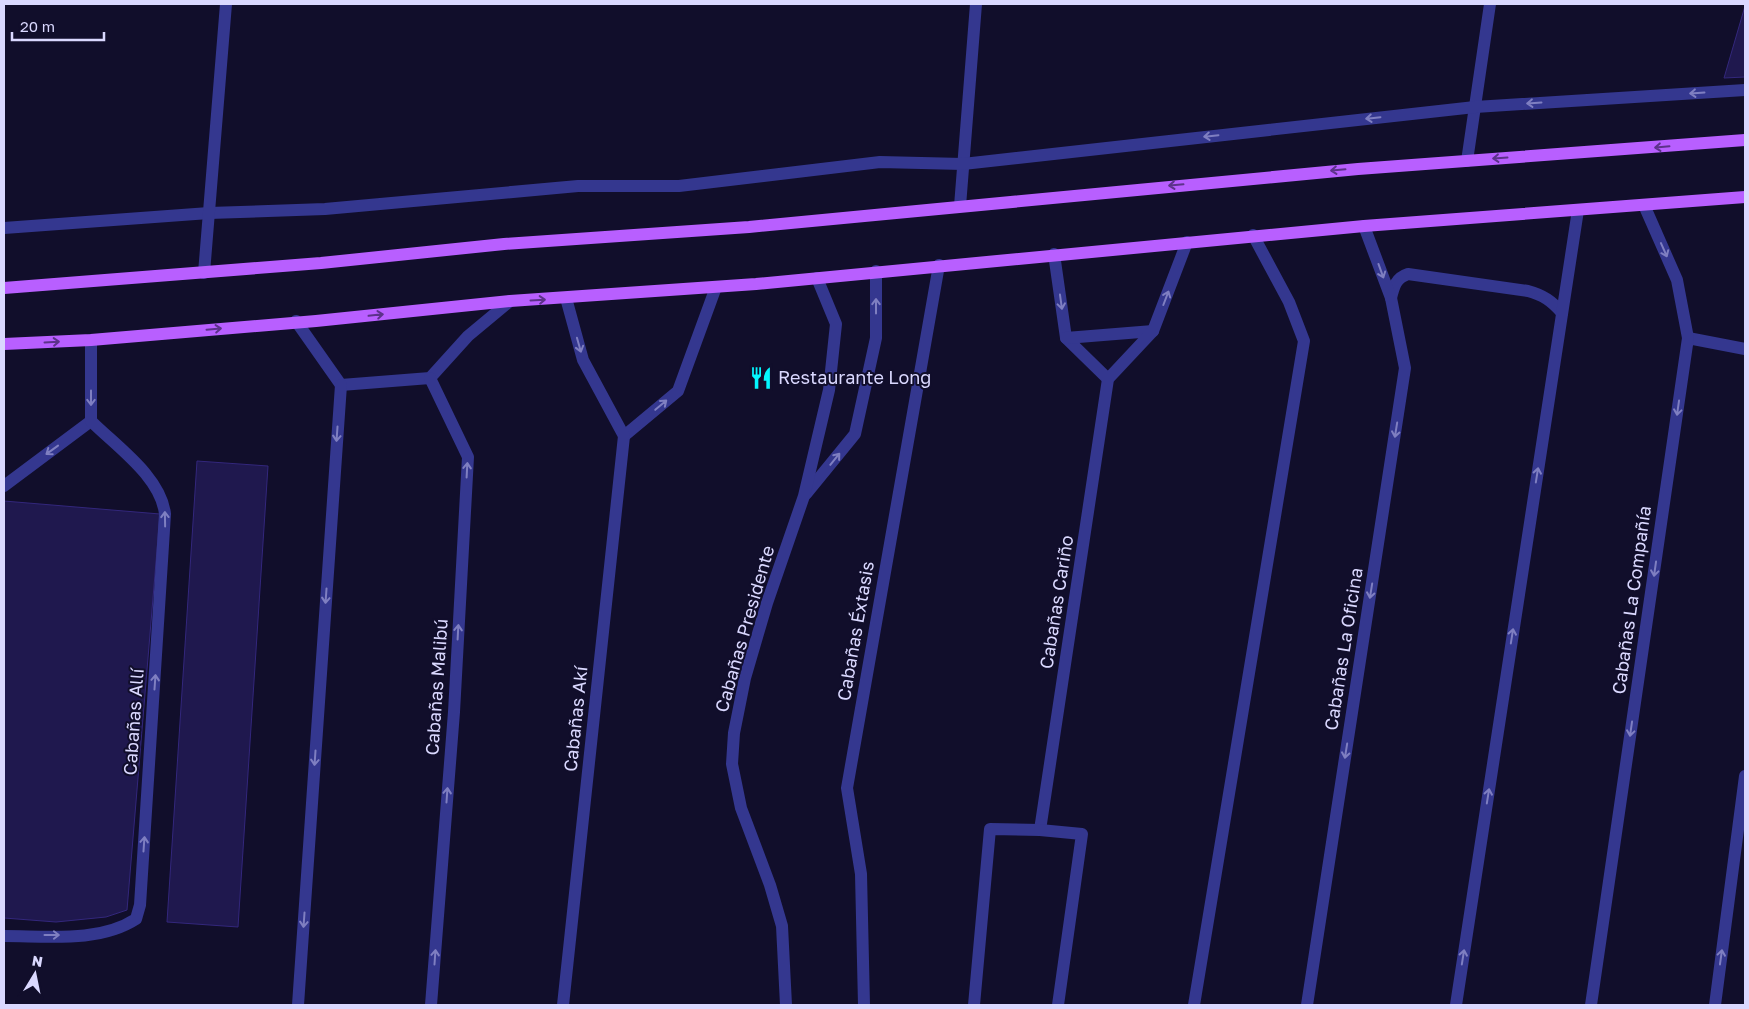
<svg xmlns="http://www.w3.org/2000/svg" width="1749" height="1009" viewBox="0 0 1749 1009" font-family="'Golos Text',sans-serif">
	<rect width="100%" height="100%" fill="#110e2b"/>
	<g fill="#1f184e" stroke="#33277c">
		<path d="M 1745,6 L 1745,77 L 1724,78 Z"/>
		<path d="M 197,461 L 268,466 L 238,927 L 167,922 Z"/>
		<path d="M 4,501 L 160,514 L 127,910 L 106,917 L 56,922 L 4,918 Z"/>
	</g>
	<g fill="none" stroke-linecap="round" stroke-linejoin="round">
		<g stroke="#34378f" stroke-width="12">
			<path d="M 1467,161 L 1490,4"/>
			<path d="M 960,206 L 976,4"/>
			<path d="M 4,228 L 209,213 L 325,209 L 578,186 L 679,186 L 880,162 L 963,164 L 1475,107 L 1745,90"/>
			<path d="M 1054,254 L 1066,338 L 1108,379"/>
			<path d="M 204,273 L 226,4"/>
			<path d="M 1391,298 C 1394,286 1396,278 1408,274 L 1528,291 C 1543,295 1552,301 1562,313"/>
			<path d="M 296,321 L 341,385 L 430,378 L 468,336 L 510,301"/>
			<path d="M 1066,338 L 1153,331"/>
			<path d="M 1688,338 L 1745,349"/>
			<path d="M 430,378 L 468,457 L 454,712 L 431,1005"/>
			<path d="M 624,436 L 678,391 L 716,287"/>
			<path d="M 4,486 L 91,421"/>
			<path d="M 806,494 L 855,434 L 876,338 L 876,271"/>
			<path d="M 1040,830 L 1108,379 L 1153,331 L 1187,242"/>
			<path d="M 4,936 C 47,936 99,943 136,919 L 140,905 L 165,514 C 161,477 117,447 91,421 L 91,340"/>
			<path d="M 298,1005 L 341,385"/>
			<path d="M 563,1005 L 624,436 L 583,360 L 566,298"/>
			<path d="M 786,1005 L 782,926 L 770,885 L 741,808 L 732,764 L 734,733 L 745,678 L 767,603 L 804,496 L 829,390 L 836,324 L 817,278"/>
			<path d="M 864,1005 L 861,874 L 847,788 L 939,265"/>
			<path d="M 974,1005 L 990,829 L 1040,830 L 1082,834 L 1058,1005"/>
			<path d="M 1194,1005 L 1304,341 L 1289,302 L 1253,235"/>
			<path d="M 1307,1005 L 1405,368 L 1391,298 L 1364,226"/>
			<path d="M 1456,1005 L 1578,210"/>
			<path d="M 1591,1005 L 1688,338 L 1677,280 L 1644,205"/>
			<path d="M 1715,1005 L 1745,776"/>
		</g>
		<g stroke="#b85fff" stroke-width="12">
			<path d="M 4,288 L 321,263 L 504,244 L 749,227 L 1358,169 L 1745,140"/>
			<path d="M 4,344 L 91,340 L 316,321 L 510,301 L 756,284 L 1364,226 L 1745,197"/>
		</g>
	</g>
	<defs><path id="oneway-shaft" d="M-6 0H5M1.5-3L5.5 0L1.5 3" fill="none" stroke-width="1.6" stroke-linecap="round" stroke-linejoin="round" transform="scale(1.25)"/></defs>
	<g stroke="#7f7fc1">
		<use href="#oneway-shaft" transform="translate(1697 93) rotate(176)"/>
		<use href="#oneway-shaft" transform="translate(1534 103) rotate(176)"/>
		<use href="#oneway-shaft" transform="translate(1373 118) rotate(174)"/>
		<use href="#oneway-shaft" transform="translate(1211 136) rotate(174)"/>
		<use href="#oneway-shaft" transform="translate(1664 250) rotate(66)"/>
		<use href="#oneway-shaft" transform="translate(1381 271) rotate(70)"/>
		<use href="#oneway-shaft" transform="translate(1166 298) rotate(-69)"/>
		<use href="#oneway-shaft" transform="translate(1061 302) rotate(82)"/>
		<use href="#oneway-shaft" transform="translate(876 306) rotate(-90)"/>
		<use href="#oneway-shaft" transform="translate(579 345) rotate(74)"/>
		<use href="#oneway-shaft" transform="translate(91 398) rotate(90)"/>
		<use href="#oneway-shaft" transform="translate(661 405) rotate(-40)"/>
		<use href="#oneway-shaft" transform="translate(1678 408) rotate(98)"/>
		<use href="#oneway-shaft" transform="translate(1396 430) rotate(99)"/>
		<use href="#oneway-shaft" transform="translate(337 434) rotate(94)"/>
		<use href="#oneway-shaft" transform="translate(52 450) rotate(144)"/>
		<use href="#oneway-shaft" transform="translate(835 459) rotate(-51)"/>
		<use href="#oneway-shaft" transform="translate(467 470) rotate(-87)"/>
		<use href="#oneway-shaft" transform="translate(1537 475) rotate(-81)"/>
		<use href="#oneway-shaft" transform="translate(165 519) rotate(-91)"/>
		<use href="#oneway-shaft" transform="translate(1655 569) rotate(98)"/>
		<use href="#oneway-shaft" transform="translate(1371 591) rotate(99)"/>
		<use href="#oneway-shaft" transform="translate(326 596) rotate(94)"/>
		<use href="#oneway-shaft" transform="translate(458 632) rotate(-87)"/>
		<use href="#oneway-shaft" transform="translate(1512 636) rotate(-81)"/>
		<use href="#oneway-shaft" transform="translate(155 682) rotate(-86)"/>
		<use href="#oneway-shaft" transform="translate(1631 729) rotate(98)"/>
		<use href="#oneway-shaft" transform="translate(1346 751) rotate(99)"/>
		<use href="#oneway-shaft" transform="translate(315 758) rotate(94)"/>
		<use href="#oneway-shaft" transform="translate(447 795) rotate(-86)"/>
		<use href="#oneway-shaft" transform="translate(1488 796) rotate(-81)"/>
		<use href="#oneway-shaft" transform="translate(144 844) rotate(-86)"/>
		<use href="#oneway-shaft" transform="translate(304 920) rotate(94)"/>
		<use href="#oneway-shaft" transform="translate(52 935)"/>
		<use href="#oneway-shaft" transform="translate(435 957) rotate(-86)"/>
		<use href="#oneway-shaft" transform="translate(1463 957) rotate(-81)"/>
		<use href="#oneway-shaft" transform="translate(1721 957) rotate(-82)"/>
	</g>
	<g stroke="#5c328a">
		<use href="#oneway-shaft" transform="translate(1662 147) rotate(175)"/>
		<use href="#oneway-shaft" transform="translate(1500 158) rotate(176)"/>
		<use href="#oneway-shaft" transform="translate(1338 170) rotate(175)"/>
		<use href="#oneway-shaft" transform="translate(1176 185) rotate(175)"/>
		<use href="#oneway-shaft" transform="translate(538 300) rotate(-3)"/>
		<use href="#oneway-shaft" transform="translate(376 315) rotate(-6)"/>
		<use href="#oneway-shaft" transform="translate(214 329) rotate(-5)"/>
		<use href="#oneway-shaft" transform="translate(52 342) rotate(-3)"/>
	</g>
	<defs>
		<symbol id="restaurant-bare" viewBox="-9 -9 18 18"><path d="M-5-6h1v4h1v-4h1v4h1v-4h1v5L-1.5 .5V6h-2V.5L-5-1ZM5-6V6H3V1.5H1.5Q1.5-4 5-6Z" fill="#04f7ff" stroke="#110e2b" stroke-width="2.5" paint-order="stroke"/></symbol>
	</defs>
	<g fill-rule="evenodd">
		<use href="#restaurant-bare" x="745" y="362" width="32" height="32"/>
	</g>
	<g text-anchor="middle" stroke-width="4" stroke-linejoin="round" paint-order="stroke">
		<g font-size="18" fill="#dad8ff" stroke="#110e2b" text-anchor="start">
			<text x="778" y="384">Restaurante Long</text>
		</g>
		<g font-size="18" fill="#dad8ff" stroke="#110e2b">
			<text transform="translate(1632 600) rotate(-82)" y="6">Cabañas La Compañía</text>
			<text transform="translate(1057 602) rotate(-81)" y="6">Cabañas Cariño</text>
			<text transform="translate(745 629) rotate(-74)" y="6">Cabañas Presidente</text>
			<text transform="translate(856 631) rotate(-80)" y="6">Cabañas Éxtasis</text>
			<text transform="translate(1344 649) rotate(-81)" y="6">Cabañas La Oficina</text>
			<text transform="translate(437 687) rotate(-86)" y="6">Cabañas Malibú</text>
			<text transform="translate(576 719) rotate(-84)" y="6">Cabañas Akí</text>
			<text transform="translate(134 722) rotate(-86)" y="6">Cabañas Allí</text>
		</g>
	</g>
	<rect width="1749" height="1009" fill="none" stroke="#dad8ff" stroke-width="10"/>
	<g transform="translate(35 974) rotate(10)" stroke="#110e2b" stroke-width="4" paint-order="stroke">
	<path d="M0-4L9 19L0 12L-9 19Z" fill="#dad8ff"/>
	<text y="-8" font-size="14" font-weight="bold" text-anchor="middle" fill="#dad8ff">N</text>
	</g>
	<path d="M12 32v8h92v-8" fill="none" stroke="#dad8ff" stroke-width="2.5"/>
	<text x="20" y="32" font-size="15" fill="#dad8ff" stroke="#110e2b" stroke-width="4" paint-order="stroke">20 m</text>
</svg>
